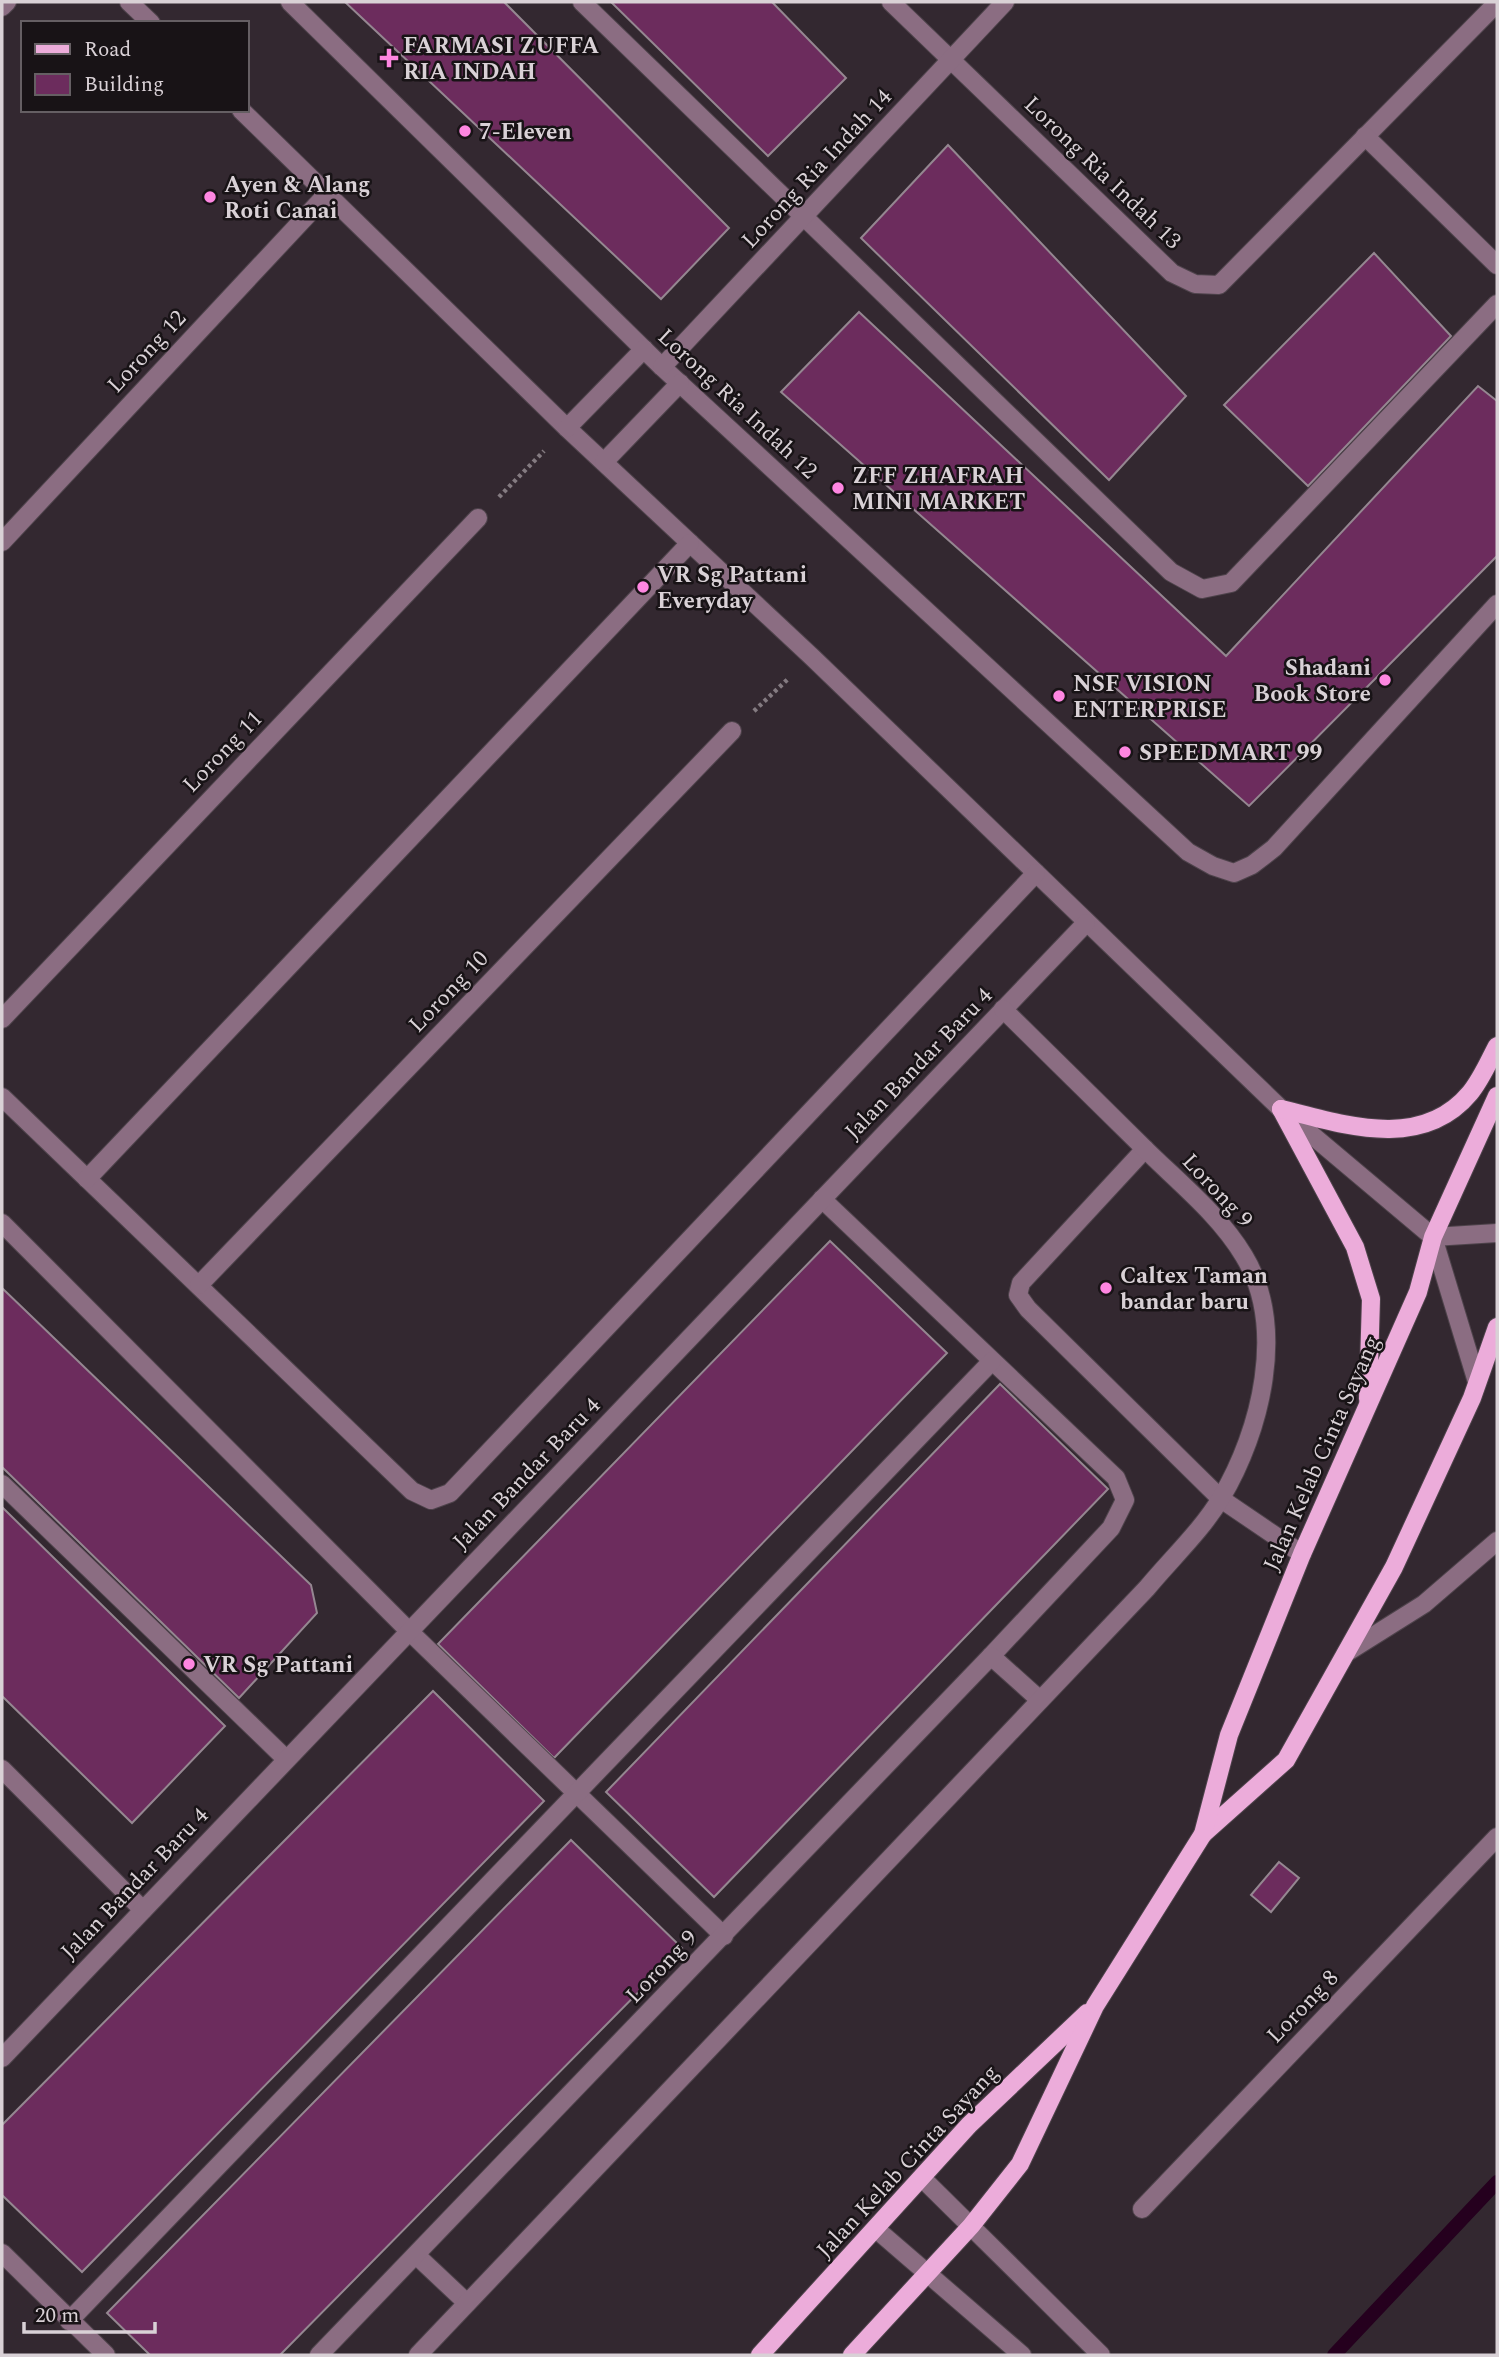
<svg xmlns="http://www.w3.org/2000/svg" width="1499" height="2357" viewBox="0 0 1499 2357" font-family="Spectral,serif">
	<rect width="100%" height="100%" fill="#332830"/>
	<g fill="none" stroke-linecap="round" stroke-linejoin="round">
		<path stroke="#25001e" stroke-width="14" d="M 1334,2355 L 1497,2182"/>
	</g>
	<g fill="#6c2c5d" stroke="#958791" stroke-width="2">
		<path d="M 345,2 L 504,2 L 729,228 L 661,299 Z"/>
		<path d="M 611,2 L 772,2 L 846,78 L 768,156 Z"/>
		<path d="M 948,145 L 1186,396 L 1109,480 L 861,238 Z"/>
		<path d="M 1374,253 L 1451,336 L 1308,486 L 1224,405 Z"/>
		<path d="M 859,312 L 1226,656 L 1478,386 L 1497,401 L 1497,556 L 1249,806 L 781,392 Z"/>
		<path d="M 830,1241 L 947,1353 L 554,1758 L 438,1644 Z"/>
		<path d="M 2,1288 L 311,1585 L 317,1613 L 239,1698 L 2,1467 Z"/>
		<path d="M 1000,1384 L 1108,1489 L 714,1897 L 606,1792 Z"/>
		<path d="M 2,1507 L 225,1726 L 132,1823 L 2,1696 Z"/>
		<path d="M 433,1691 L 544,1801 L 82,2272 L 2,2195 L 2,2125 Z"/>
		<path d="M 571,1840 L 682,1948 L 280,2355 L 150,2355 L 107,2313 Z"/>
		<path d="M 1279,1862 L 1299,1878 L 1271,1912 L 1251,1895 Z"/>
	</g>
	<g fill="none" stroke-linecap="round" stroke-linejoin="round">
		<defs>
			<g id="minor">
				<path d="M 129,2 L 151,23"/>
				<path d="M 290,2 L 662,367 L 1188,852 L 1213,866 L 1234,873 L 1252,865 L 1274,848 L 1497,604"/>
				<path d="M 582,2 L 1171,572 L 1202,589 L 1231,583 L 1497,304"/>
				<path d="M 891,2 L 1172,273 L 1195,284 L 1219,285 L 1497,3"/>
				<path d="M 2,7 L 7,2"/>
				<path d="M 241,110 L 567,428 L 812,657 L 1281,1109 L 1433,1237 L 1477,1382"/>
				<path d="M 1365,136 L 1497,265"/>
				<path d="M 662,367 L 1005,2"/>
				<path d="M 567,428 L 644,349"/>
				<path d="M 604,462 L 680,383"/>
				<path d="M 2,542 L 327,194"/>
				<path d="M 2,1019 L 478,518"/>
				<path d="M 2,1097 L 412,1491 L 431,1500 L 450,1493 L 1036,873"/>
				<path d="M 1145,1149 L 1021,1283 L 1018,1295 L 1028,1309 L 1221,1499 L 1302,1554"/>
				<path d="M 87,1179 L 690,543"/>
				<path d="M 822,1199 L 1116,1478 L 1125,1500 L 1111,1528 L 991,1656"/>
				<path d="M 2,1223 L 409,1631 L 724,1936"/>
				<path d="M 1433,1237 L 1497,1233"/>
				<path d="M 199,1285 L 732,731"/>
				<path d="M 2,1484 L 286,1759"/>
				<path d="M 1346,1653 L 1424,1604 L 1497,1541"/>
				<path d="M 2,1769 L 143,1910"/>
				<path d="M 2,2058 L 1086,923"/>
				<path d="M 922,2178 L 1101,2355"/>
				<path d="M 1142,2209 L 1497,1837"/>
				<path d="M 876,2229 L 1022,2355"/>
				<path d="M 2,2253 L 106,2355"/>
				<path d="M 416,2255 L 467,2303"/>
				<path d="M 69,2321 L 992,1361"/>
				<path d="M 319,2355 L 991,1656 L 1040,1700"/>
				<path d="M 418,2355 L 1147,1588 C 1171,1559 1202,1530 1221,1498 C 1261,1431 1287,1327 1244,1256 C 1219,1214 1177,1181 1143,1147 C 1096,1101 1050,1055 1003,1009"/>
			</g>
			<g id="major">
				<path d="M 1281,1109 L 1355,1247 L 1371,1299 L 1368,1399"/>
				<path d="M 1281,1109 C 1342,1124 1421,1152 1470,1093 C 1481,1080 1489,1061 1497,1046"/>
				<path d="M 1203,1834 L 1286,1760 L 1394,1567 L 1472,1398 L 1497,1327"/>
				<path d="M 760,2355 L 969,2125 L 1087,2013"/>
				<path d="M 852,2355 L 971,2226 L 1020,2164 L 1095,2006 L 1203,1834 L 1229,1735 L 1302,1554 L 1418,1292 L 1433,1237 L 1497,1096"/>
			</g>
		</defs>
		<use href="#minor" stroke="#4e434b" stroke-width="20"/>
		<use href="#major" stroke="#4e434b" stroke-width="20"/>
		<g stroke="#847b81" stroke-width="4.5" stroke-dasharray="3.5 3.5" stroke-linecap="butt">
			<path d="M 499,497 L 544,451"/>
			<path d="M 754,711 L 788,679"/>
		</g>
		<use href="#minor" stroke="#8b6d82" stroke-width="18"/>
		<use href="#major" stroke="#ecacda" stroke-width="18"/>
	</g>
	<g fill="#fe86e1" stroke="#181316" stroke-width="2.5">
		<path d="M385.5 47.5h7v7h7v7h-7v7h-7v-7h-7v-7h7z"/>
		<circle cx="465" cy="131" r="7"/>
		<circle cx="210" cy="197" r="7"/>
		<circle cx="838" cy="488" r="7"/>
		<circle cx="643" cy="587" r="7"/>
		<circle cx="1385" cy="680" r="7"/>
		<circle cx="1059" cy="696" r="7"/>
		<circle cx="1125" cy="752" r="7"/>
		<circle cx="1106" cy="1288" r="7"/>
		<circle cx="189" cy="1664" r="7"/>
	</g>
	<g text-anchor="middle" stroke-width="5" stroke-linejoin="round" paint-order="stroke">
		<g font-size="23" font-weight="bold" fill="#d9d1d6" stroke="#181316" text-anchor="start">
			<text x="403" y="53">FARMASI ZUFFA<tspan x="403" dy="26">RIA INDAH</tspan></text>
			<text x="479" y="139">7-Eleven</text>
			<text x="224" y="192">Ayen &amp; Alang<tspan x="224" dy="26">Roti Canai</tspan></text>
			<text x="852" y="483">ZFF ZHAFRAH<tspan x="852" dy="26">MINI MARKET</tspan></text>
			<text x="657" y="582">VR Sg Pattani<tspan x="657" dy="26">Everyday</tspan></text>
			<text x="1371" y="675" text-anchor="end">Shadani<tspan x="1371" dy="26">Book Store</tspan></text>
			<text x="1073" y="691">NSF VISION<tspan x="1073" dy="26">ENTERPRISE</tspan></text>
			<text x="1139" y="760">SPEEDMART 99</text>
			<text x="1120" y="1283">Caltex Taman<tspan x="1120" dy="26">bandar baru</tspan></text>
			<text x="203" y="1672">VR Sg Pattani</text>
		</g>
		<g font-size="23" fill="#d9d1d6" stroke="#181316">
			<text transform="translate(816 168) rotate(-47)" y="8">Lorong Ria Indah 14</text>
			<text transform="translate(1103 172) rotate(44)" y="8">Lorong Ria Indah 13</text>
			<text transform="translate(146 351) rotate(-47)" y="8">Lorong 12</text>
			<text transform="translate(738 403) rotate(43)" y="8">Lorong Ria Indah 12</text>
			<text transform="translate(222 751) rotate(-46)" y="8">Lorong 11</text>
			<text transform="translate(448 991) rotate(-46)" y="8">Lorong 10</text>
			<text transform="translate(918 1063) rotate(-46)" y="8">Jalan Bandar Baru 4</text>
			<text transform="translate(1218 1190) rotate(47)" y="8">Lorong 9</text>
			<text transform="translate(1321 1453) rotate(-66)" y="8">Jalan Kelab Cinta Sayang</text>
			<text transform="translate(526 1473) rotate(-46)" y="8">Jalan Bandar Baru 4</text>
			<text transform="translate(134 1883) rotate(-46)" y="8">Jalan Bandar Baru 4</text>
			<text transform="translate(661 1966) rotate(-46)" y="8">Lorong 9</text>
			<text transform="translate(1302 2006) rotate(-46)" y="8">Lorong 8</text>
			<text transform="translate(907 2161) rotate(-47)" y="8">Jalan Kelab Cinta Sayang</text>
		</g>
	</g>
	<rect width="1499" height="2357" fill="none" stroke="#d9d1d6" stroke-width="7"/>
	<rect x="21" y="21" width="228" height="91" fill="#181316" stroke="#655f63" stroke-width="2"/>
	<rect x="35" y="44" width="35" height="10" fill="#ecacda" stroke="#655f63" stroke-width="2"/>
	<text x="84" y="56" font-size="21" fill="#d9d1d6">Road</text>
	<rect x="35" y="74" width="35" height="21" fill="#6c2c5d" stroke="#655f63" stroke-width="2"/>
	<text x="84" y="91" font-size="21" fill="#d9d1d6">Building</text>
	<path d="M24 2322v10h131v-10" fill="none" stroke="#d9d1d6" stroke-width="3.5"/>
	<text x="35" y="2322" font-size="21" fill="#d9d1d6" stroke="#181316" stroke-width="5" paint-order="stroke">20 m</text>
</svg>
